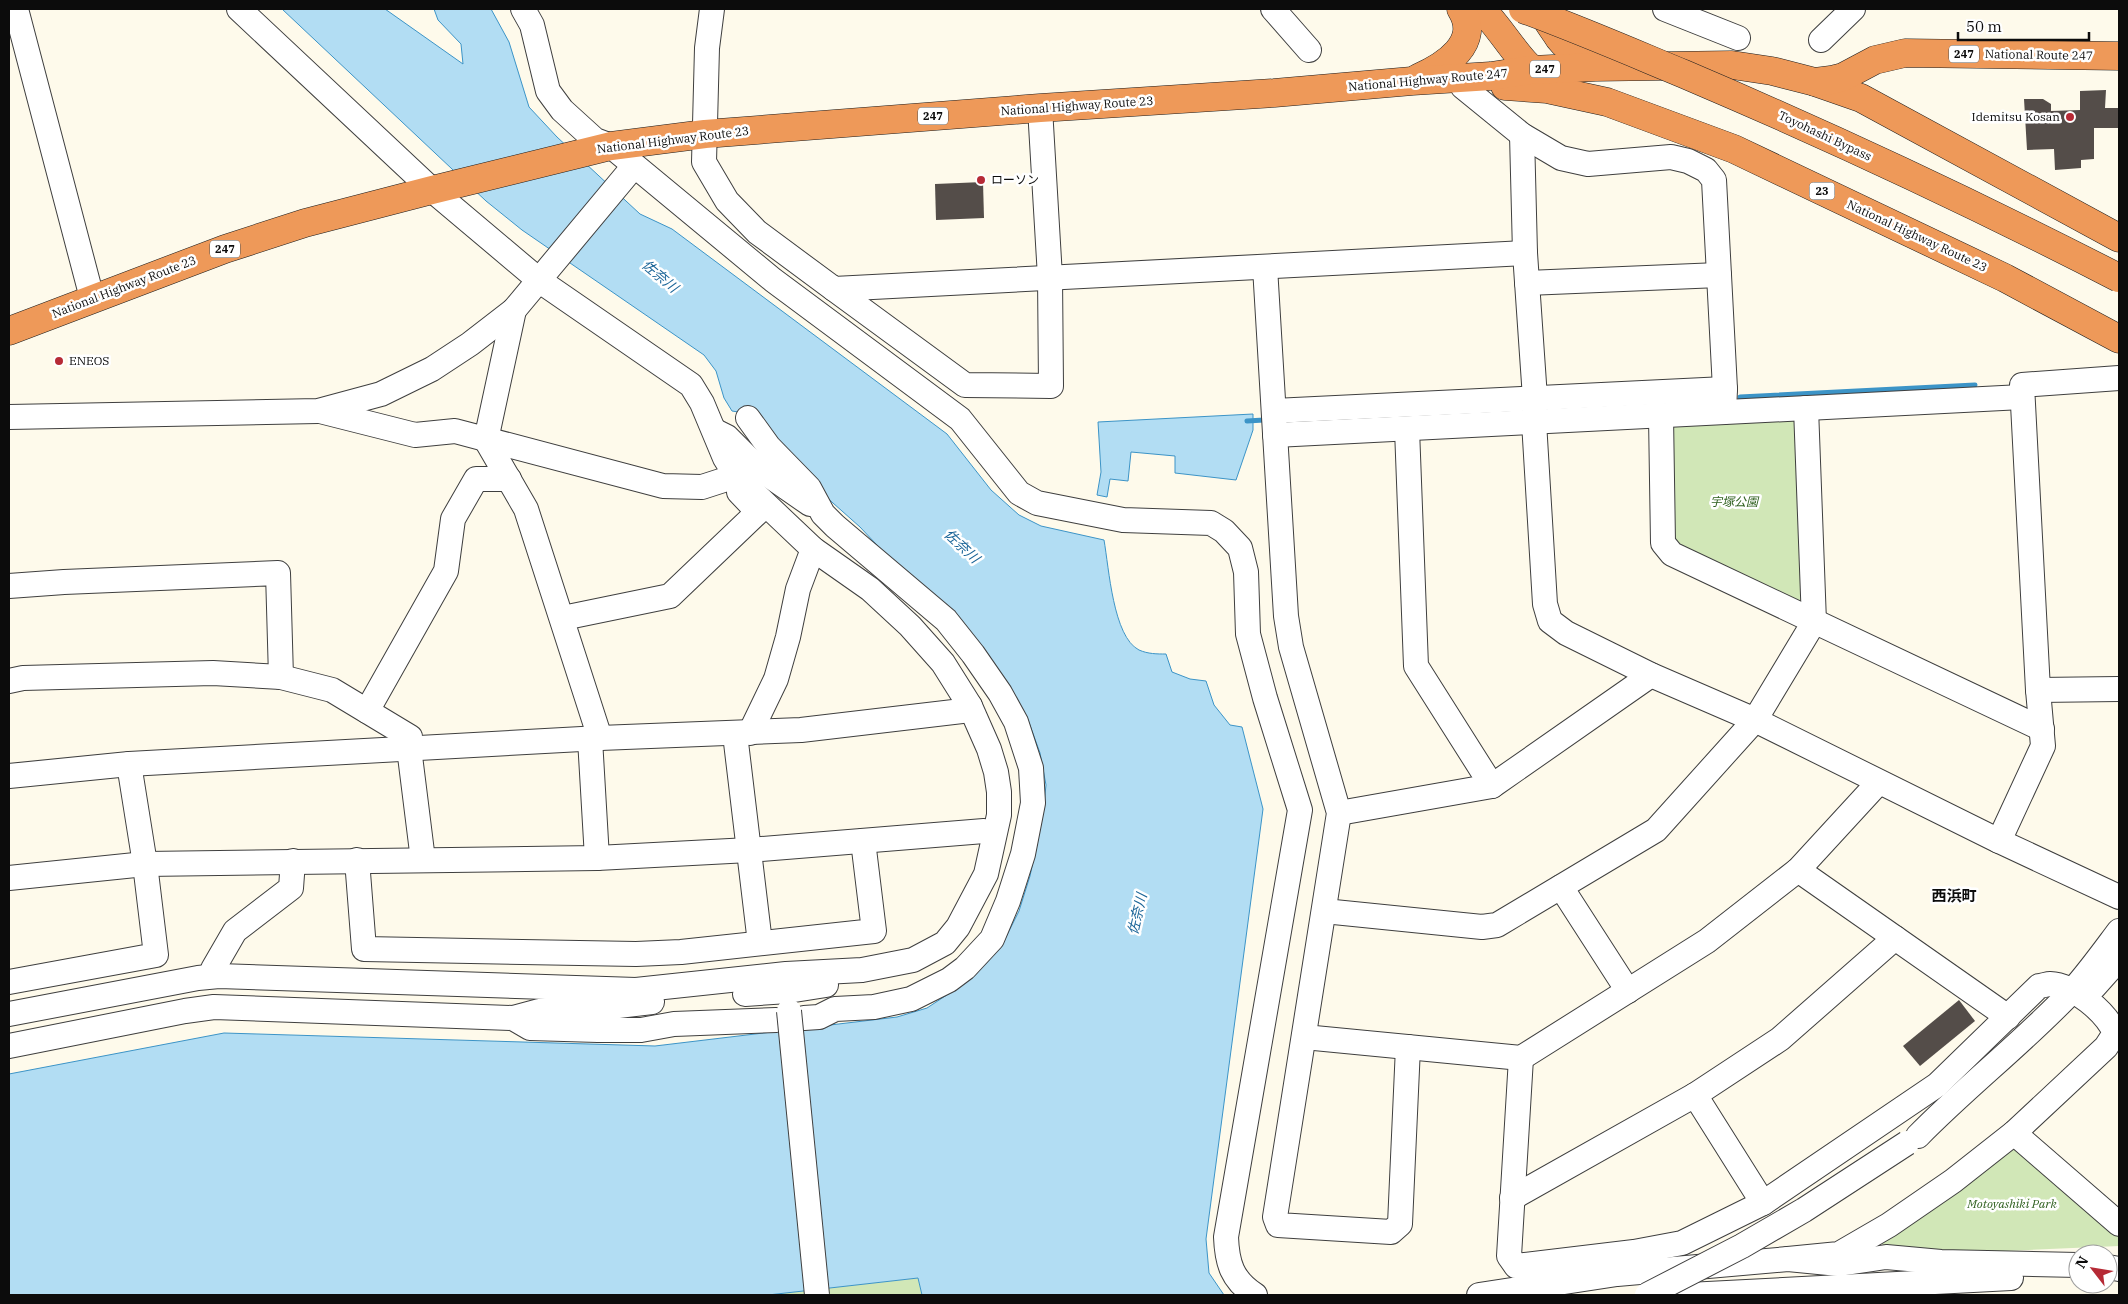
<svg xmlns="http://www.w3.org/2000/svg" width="2128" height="1304" viewBox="0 0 2128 1304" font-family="'IBM Plex Serif','Noto Sans JP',serif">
	<rect width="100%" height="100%" fill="#fefaeb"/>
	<g fill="#d1e7b7">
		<path d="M 1795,420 L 1802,600 L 1798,603 L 1675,547 L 1673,421 Z"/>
		<path d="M 2016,1145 L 2119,1231 L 2119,1246 L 1979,1252 L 1883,1247 L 1882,1242 Z"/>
		<path d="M 918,1278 L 922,1295 L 768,1295 Z"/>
	</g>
	<g fill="#b2ddf3" stroke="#3c94c7">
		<path d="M 282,9 L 385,9 L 463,64 L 461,44 L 438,20 L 434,9 L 491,9 L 509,42 L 529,107 L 557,137 L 640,214 L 672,229 L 947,434 L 991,490 L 1019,515 L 1041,526 L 1104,540 C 1109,568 1113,637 1139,650 C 1148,654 1157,654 1166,654 L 1172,672 L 1190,679 L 1206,681 L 1214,705 L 1230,725 L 1242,727 L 1263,809 L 1206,1239 L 1209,1273 L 1224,1295 L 922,1295 L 918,1278 L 768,1295 L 9,1295 L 9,1074 L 224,1033 L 655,1046 L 897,1017 L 927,1008 L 968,981 L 1005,939 L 1019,911 L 1030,876 L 1043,813 L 1046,785 L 1040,753 L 1027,717 L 988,654 L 949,612 L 923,594 L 860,527 L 824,495 L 751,414 L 732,411 L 724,398 L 716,371 L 704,355 L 522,230 L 486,201 Z"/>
		<path d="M 1253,414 L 1253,430 L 1236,480 L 1175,473 L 1175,456 L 1131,452 L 1128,481 L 1110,479 L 1107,497 L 1097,495 L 1101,472 L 1098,422 Z"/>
	</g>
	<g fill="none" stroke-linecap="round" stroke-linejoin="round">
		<g stroke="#3c94c7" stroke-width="5">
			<path d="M 1740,397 L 1975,385"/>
			<path d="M 1247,421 L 1264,420"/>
		</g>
	</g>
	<g fill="#544d49">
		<path d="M 2106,90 L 2105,108 L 2119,108 L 2119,128 L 2094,128 L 2094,159 L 2081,160 L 2081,168 L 2055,170 L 2054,149 L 2027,150 L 2024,99 L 2043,99 L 2051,104 L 2051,111 L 2080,110 L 2080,91 Z"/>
		<path d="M 983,182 L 984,218 L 936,220 L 935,184 Z"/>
		<path d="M 1959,1000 L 1975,1021 L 1920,1066 L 1903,1046 Z"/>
	</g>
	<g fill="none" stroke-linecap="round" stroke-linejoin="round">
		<defs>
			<g id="minor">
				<path d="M 16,9 L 92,298"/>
				<path d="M 523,9 L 532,25 L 548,91 L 562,110 L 595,140 L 611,146 L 773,280 L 960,419 L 1019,493 L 1037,503 L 1123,520 L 1211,523 L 1224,531 L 1240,548 L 1246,572 L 1248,634 L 1265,698 L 1300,810 L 1226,1237 C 1227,1263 1232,1280 1255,1295"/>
				<path d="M 712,9 L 707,48 L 704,162 L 727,201 L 757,232 L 834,289 L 1525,253"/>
				<path d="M 1273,9 L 1309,50"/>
				<path d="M 1665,9 L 1738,38"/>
				<path d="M 1821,40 L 1853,9"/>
				<path d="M 1463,87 L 1522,135 L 1561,158 L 1588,164 L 1671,157 L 1688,161 L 1706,170 L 1714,180 L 1725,389 L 1724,412"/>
				<path d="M 1522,135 L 1525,253 L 1535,398 L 1534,422 L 1545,604 L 1550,621 L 1566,633 L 1651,675 L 1755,720 L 1999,841 L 2119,897"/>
				<path d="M 1265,267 L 1286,616 L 1291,647 L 1339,813 L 1275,1217 L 1278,1225 L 1391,1232 L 1400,1224 L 1408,1047"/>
				<path d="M 1527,283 L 1719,275"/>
				<path d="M 834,289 L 965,385 L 1051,386 L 1050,277 L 1040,108"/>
				<path d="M 514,310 L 486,440 L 526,509 L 600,738"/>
				<path d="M 320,411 L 415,435 L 455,431 L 663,486 L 702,487 L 736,476"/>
				<path d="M 1274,411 L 1725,389"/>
				<path d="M 1661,416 L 1663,543 L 1672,554 L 2042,729"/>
				<path d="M 9,417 L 318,411 L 381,394 L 432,369 L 470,344 L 514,310 L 634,166"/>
				<path d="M 748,418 L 769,447 L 809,488 L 823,514 L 835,526 L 946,620 L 973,654 L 1000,693 L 1016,722 L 1031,768 L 1033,803 L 1023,854 L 1008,901 L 992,939 L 965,968 L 949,980 L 911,999 L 874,1007 L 835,1009 L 819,1017 L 804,1018"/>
				<path d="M 1407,429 L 1416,666 L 1492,786"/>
				<path d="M 715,431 L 727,437 L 758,468 L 810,504"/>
				<path d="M 1275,435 L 2022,397"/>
				<path d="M 9,586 L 64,582 L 278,573 L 281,677"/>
				<path d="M 563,618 L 670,596 L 758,512 L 739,492"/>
				<path d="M 9,681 L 23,678 L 213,673 L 281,677 L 332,690 L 410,737 L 409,748 L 423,860"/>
				<path d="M 2038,690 L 2119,689"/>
				<path d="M 367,711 L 446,571 L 453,519 L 476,479 L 509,479"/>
				<path d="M 750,733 L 776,679 L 788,637 L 798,589 L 813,549"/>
				<path d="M 735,734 L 760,943"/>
				<path d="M 590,739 L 597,858"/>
				<path d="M 9,776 L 129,764 L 600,738 L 801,730 L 962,711 L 970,706"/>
				<path d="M 1339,813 L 1492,786 L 1651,675"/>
				<path d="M 1999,841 L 2043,746 L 2038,690 L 2022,385 L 2119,378"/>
				<path d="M 357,860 L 364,949 L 636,954 L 681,952 L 874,931 L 863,841"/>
				<path d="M 1798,870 L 2008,1017"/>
				<path d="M 9,878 L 145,864 L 597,858 L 749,850 L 984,831"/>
				<path d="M 1561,887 L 1628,991"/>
				<path d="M 1324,911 L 1482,927 L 1497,925 L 1656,830 L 1755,720 L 1814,622 L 1806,408"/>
				<path d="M 214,976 L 213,969 L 235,931 L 291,888 L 293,861"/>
				<path d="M 9,982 L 156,955 L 145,864 L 129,764"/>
				<path d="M 2094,987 L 2119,959"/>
				<path d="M 745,994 L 788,991 L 826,985"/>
				<path d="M 9,1014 L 198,978 L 219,976 L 636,990 L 786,974 L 862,970 L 913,960 L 945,943 L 958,927 L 986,874 L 999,815 L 999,792 L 996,772 L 989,749 L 970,706 L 943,663 L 910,626 L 870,589 L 813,549 L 736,476 L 725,458 L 702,403 L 691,385 L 540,281 L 432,190 L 239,9"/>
				<path d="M 513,1018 L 539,1011 L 602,1008 L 652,1002"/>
				<path d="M 1304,1037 L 1521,1058 L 1707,941 L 1798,870 L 1878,783"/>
				<path d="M 9,1046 L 185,1011 L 214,1007 L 513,1018 L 530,1028 L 598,1030 L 641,1030 L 674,1024 L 776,1020"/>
				<path d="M 1521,1058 L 1509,1256 L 1516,1266 L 1634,1252 L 1682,1243 L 1763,1203 L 1937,1085 L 2039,986 C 2042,986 2047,984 2050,984 C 2074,985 2106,1012 2115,1033 L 2106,1047 L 2014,1133 L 1953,1181 L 1889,1225 L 1839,1254 L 1788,1259"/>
				<path d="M 1695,1095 L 1763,1203"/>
				<path d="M 2014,1133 L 2119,1224"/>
				<path d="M 1918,1136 C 1968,1085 2024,1042 2072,991 C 2089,972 2104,951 2119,931"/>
				<path d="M 1512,1198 L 1695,1095 L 1780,1039 L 1895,938"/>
				<path d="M 2108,1267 L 2119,1269"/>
				<path d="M 1479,1295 L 1617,1274 L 1788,1259 L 1839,1264 L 1886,1257 L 1941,1262 L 2078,1265"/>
				<path d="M 1688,1295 L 2011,1278"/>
			</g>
			<g id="highway">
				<path d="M 1481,9 C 1501,27 1521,67 1544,78"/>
				<path d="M 1539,9 C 1545,16 1549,24 1555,32 C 1565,50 1582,57 1601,62"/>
				<path d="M 1418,78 C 1445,66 1482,43 1461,9"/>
				<path d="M 1815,82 L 1861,98 L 2119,238"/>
				<path d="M 1505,86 L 1547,89 L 1607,102 L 1734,149 L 2005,278 L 2119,339"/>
				<path d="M 9,331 L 225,249 L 305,223 L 432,190 L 611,146 L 705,134 L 1040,108 L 1274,93 L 1412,81 L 1491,76 L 1531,70 L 1595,67 L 1732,65 L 1772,71 L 1815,82 L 1831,80 L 1843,77 L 1875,60 L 1905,53 L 2119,56"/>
			</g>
		</defs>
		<use href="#minor" stroke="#3f3f3f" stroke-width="26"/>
		<use href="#highway" stroke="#1d1d1d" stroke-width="29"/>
		<use href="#minor" stroke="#fff" stroke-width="24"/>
		<use href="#highway" stroke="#ee9959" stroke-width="28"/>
		<defs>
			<g id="minor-bridge">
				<path d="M 789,1011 L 817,1295"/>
				<path d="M 1647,1295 L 1742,1246 L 1804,1210 L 1907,1143"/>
			</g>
			<path id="highway-bridge" d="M 1523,9 C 1578,29 1631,52 1684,74 C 1832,137 1977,205 2119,278"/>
		</defs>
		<use href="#minor-bridge" stroke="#3f3f3f" stroke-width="26" stroke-linecap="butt"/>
		<use href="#highway-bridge" stroke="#1d1d1d" stroke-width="29" stroke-linecap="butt"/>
		<use href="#minor-bridge" stroke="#fff" stroke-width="24"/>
		<use href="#highway-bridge" stroke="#ee9959" stroke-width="28"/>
	</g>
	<g fill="#b62a35" stroke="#fff" stroke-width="2">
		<circle cx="2070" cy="117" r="5"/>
		<circle cx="981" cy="180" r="5"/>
		<circle cx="59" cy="361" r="5"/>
	</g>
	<g text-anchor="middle" stroke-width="5" stroke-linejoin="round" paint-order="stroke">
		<g fill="#fff" stroke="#555" stroke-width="1">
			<rect x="1949" y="45.5" width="30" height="17" rx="4"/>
			<rect x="1530" y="60.5" width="30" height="17" rx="4"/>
			<rect x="918" y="107.5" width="30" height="17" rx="4"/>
			<rect x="1809.5" y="182.5" width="25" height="17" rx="4"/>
			<rect x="210" y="240.5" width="30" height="17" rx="4"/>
		</g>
		<g font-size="11" font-weight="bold" fill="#0c0c0c">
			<text x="1964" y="58">247</text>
			<text x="1545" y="73">247</text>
			<text x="933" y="120">247</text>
			<text x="1822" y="195">23</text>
			<text x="225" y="253">247</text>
		</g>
		<g font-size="12" fill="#0c0c0c" stroke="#fff">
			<text transform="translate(2039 55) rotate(1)" y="4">National Route 247</text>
			<text transform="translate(1428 80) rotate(-5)" y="4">National Highway Route 247</text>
			<text transform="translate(1077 106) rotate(-4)" y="4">National Highway Route 23</text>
			<text transform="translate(1825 136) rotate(25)" y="4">Toyohashi Bypass</text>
			<text transform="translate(673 140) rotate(-7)" y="4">National Highway Route 23</text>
			<text transform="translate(1917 236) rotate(25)" y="4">National Highway Route 23</text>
			<text transform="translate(124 287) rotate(-21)" y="4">National Highway Route 23</text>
		</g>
		<g font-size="12" fill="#0c0c0c" stroke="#fff" text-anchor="start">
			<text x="2060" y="121" text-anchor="end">Idemitsu Kosan</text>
			<text x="991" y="184">ローソン</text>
			<text x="69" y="365">ENEOS</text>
		</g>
		<g font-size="12" font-style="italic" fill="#2f601f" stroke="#fff">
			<text x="1734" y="506">宇塚公園</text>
			<text x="2012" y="1208">Motoyashiki Park</text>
		</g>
		<g font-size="14" font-style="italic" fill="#1b6598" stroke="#fff">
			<text transform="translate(660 276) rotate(40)" y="5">佐奈川</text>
			<text transform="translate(962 546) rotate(43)" y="5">佐奈川</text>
			<text transform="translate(1137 914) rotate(-77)" y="5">佐奈川</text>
		</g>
		<g font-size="15" font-weight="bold" fill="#0c0c0c" stroke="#fff">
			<text x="1954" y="901">西浜町</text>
		</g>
	</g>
	<rect width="2128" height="1304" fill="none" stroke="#0c0c0c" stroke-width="20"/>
	<g transform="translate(2093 1269) rotate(301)"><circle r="24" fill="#ffffff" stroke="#9e9e9e"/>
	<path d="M0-4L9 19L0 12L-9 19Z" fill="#b62a35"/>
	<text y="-8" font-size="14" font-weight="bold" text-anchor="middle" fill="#0c0c0c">N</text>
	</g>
	<path d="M1958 32v8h131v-8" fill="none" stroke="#0c0c0c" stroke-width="2.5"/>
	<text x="1966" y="32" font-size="15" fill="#0c0c0c" stroke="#ffffff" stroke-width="4" paint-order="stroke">50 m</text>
</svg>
